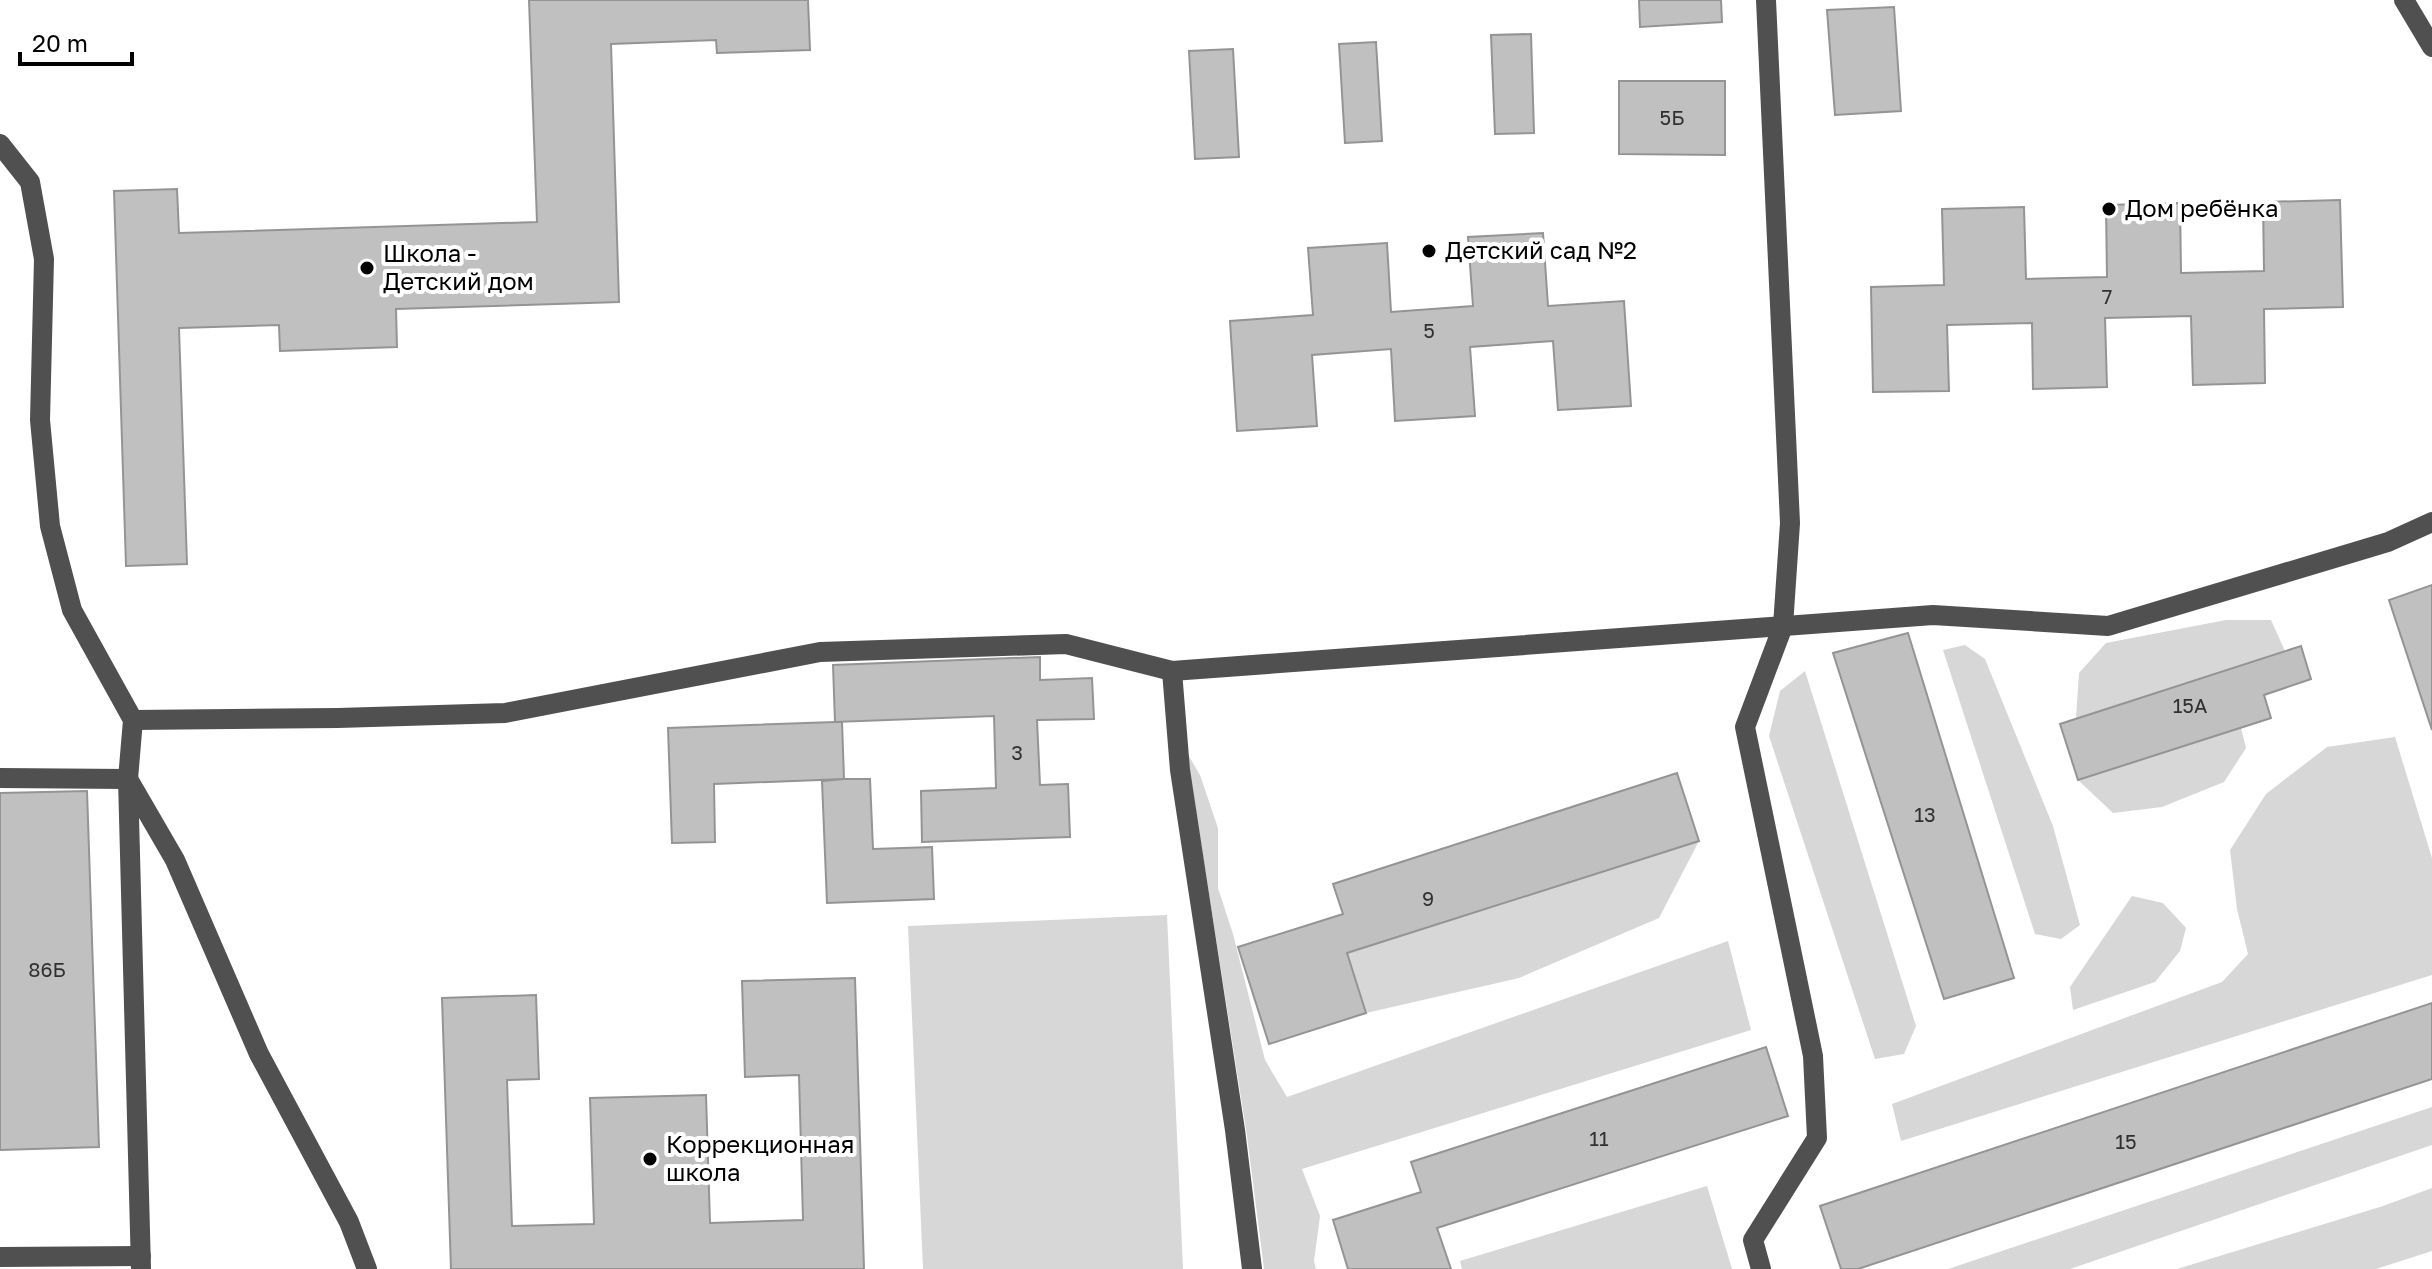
<svg xmlns="http://www.w3.org/2000/svg" width="2432" height="1269" viewBox="0 0 2432 1269" font-family="'Golos Text',sans-serif">
	<rect width="100%" height="100%" fill="#fff"/>
	<g fill="#d7d7d7">
		<path d="M 2226,620 L 2271,620 L 2285,651 L 2076,718 L 2079,673 L 2106,643 Z"/>
		<path d="M 1965,645 L 1985,659 L 2053,826 L 2080,925 L 2061,939 L 2035,934 L 1943,650 Z"/>
		<path d="M 1805,671 L 1916,1026 L 1904,1054 L 1875,1059 L 1769,736 L 1780,691 Z"/>
		<path d="M 2241,728 L 2246,748 L 2224,782 L 2162,807 L 2113,813 L 2078,780 Z"/>
		<path d="M 2395,737 L 2432,858 L 2432,975 L 1901,1141 L 1892,1104 L 2222,982 L 2248,954 L 2237,909 L 2230,850 L 2266,794 L 2327,747 Z"/>
		<path d="M 1187,753 L 1200,775 L 1218,828 L 1218,888 L 1233,934 L 1265,1060 L 1287,1097 L 1728,941 L 1751,1030 L 1302,1169 L 1320,1216 L 1314,1261 L 1316,1269 L 1264,1269 L 1247,1136 Z"/>
		<path d="M 1699,841 L 1659,918 L 1519,978 L 1366,1013 L 1347,953 Z"/>
		<path d="M 2132,896 L 2163,903 L 2186,928 L 2180,951 L 2155,982 L 2073,1010 L 2070,987 Z"/>
		<path d="M 1167,915 L 1183,1269 L 923,1269 L 908,926 Z"/>
		<path d="M 2432,1107 L 2432,1145 L 2070,1269 L 1948,1269 Z"/>
		<path d="M 1707,1186 L 1732,1269 L 1462,1269 L 1460,1261 Z"/>
		<path d="M 2432,1188 L 2432,1251 L 2376,1269 L 2177,1269 L 2383,1206 Z"/>
	</g>
	<g fill="#c0c0c0" stroke="#949494" stroke-width="2">
		<path d="M 529,0 L 808,0 L 810,50 L 717,53 L 716,40 L 611,44 L 619,302 L 396,309 L 397,347 L 280,351 L 279,325 L 179,328 L 187,564 L 126,566 L 114,191 L 177,189 L 179,233 L 537,222 Z"/>
		<path d="M 1639,0 L 1721,0 L 1722,22 L 1640,27 Z"/>
		<path d="M 1894,7 L 1901,111 L 1835,115 L 1827,10 Z"/>
		<path d="M 1531,34 L 1534,133 L 1495,134 L 1491,35 Z"/>
		<path d="M 1376,42 L 1382,141 L 1345,143 L 1339,44 Z"/>
		<path d="M 1233,49 L 1239,157 L 1195,159 L 1189,51 Z"/>
		<path d="M 1619,81 L 1725,81 L 1725,155 L 1619,154 Z"/>
		<path d="M 2340,200 L 2343,307 L 2264,309 L 2265,383 L 2193,385 L 2191,316 L 2105,318 L 2107,387 L 2033,389 L 2032,323 L 1947,325 L 1949,391 L 1873,392 L 1871,287 L 1944,285 L 1942,209 L 2024,207 L 2026,279 L 2107,277 L 2106,205 L 2180,203 L 2181,273 L 2264,271 L 2263,202 Z"/>
		<path d="M 1543,233 L 1548,306 L 1624,301 L 1631,406 L 1558,410 L 1553,341 L 1470,347 L 1475,416 L 1395,421 L 1391,349 L 1312,355 L 1317,426 L 1237,431 L 1230,321 L 1313,315 L 1308,248 L 1387,243 L 1391,312 L 1473,306 L 1468,237 Z"/>
		<path d="M 2432,585 L 2432,730 L 2389,600 Z"/>
		<path d="M 1908,633 L 2014,978 L 1944,999 L 1833,653 Z"/>
		<path d="M 2301,646 L 2311,679 L 2264,695 L 2271,718 L 2078,780 L 2060,724 Z"/>
		<path d="M 1040,657 L 1040,680 L 1092,678 L 1094,719 L 1037,720 L 1040,785 L 1068,784 L 1070,837 L 922,842 L 921,791 L 996,788 L 994,716 L 835,722 L 833,665 Z"/>
		<path d="M 835,722 L 842,722 L 844,779 L 714,784 L 715,842 L 672,843 L 668,728 Z"/>
		<path d="M 1677,773 L 1699,841 L 1347,953 L 1366,1013 L 1269,1044 L 1238,947 L 1343,914 L 1333,884 Z"/>
		<path d="M 844,779 L 870,779 L 873,849 L 932,847 L 934,899 L 827,903 L 822,781 Z"/>
		<path d="M 87,791 L 99,1147 L 0,1150 L 0,793 Z"/>
		<path d="M 855,978 L 864,1269 L 451,1269 L 442,998 L 536,995 L 539,1079 L 507,1080 L 512,1226 L 594,1224 L 590,1098 L 706,1095 L 710,1223 L 803,1220 L 799,1075 L 745,1077 L 742,981 Z"/>
		<path d="M 2432,1003 L 2432,1079 L 1858,1269 L 1841,1269 L 1820,1206 Z"/>
		<path d="M 1766,1047 L 1788,1116 L 1437,1228 L 1451,1269 L 1348,1269 L 1333,1220 L 1421,1192 L 1411,1162 Z"/>
	</g>
	<g fill="none" stroke-linecap="round" stroke-linejoin="round">
		<g stroke="#505050" stroke-width="20">
			<path d="M 2404,0 L 2432,47"/>
			<path d="M 0,144 L 30,182 L 44,259 L 40,420 L 50,526 L 72,610 L 133,720 L 128,779 L 141,1269"/>
			<path d="M 1172,671 L 1180,770 L 1235,1130 L 1252,1269"/>
			<path d="M 133,720 L 338,718 L 505,713 L 820,652 L 1066,644 L 1172,671 L 1933,615 L 2108,626 L 2388,542 L 2432,522"/>
			<path d="M 0,778 L 128,779 L 175,860 L 259,1054 L 349,1222 L 367,1269"/>
			<path d="M 0,1257 L 141,1256"/>
			<path d="M 1761,1269 L 1753,1240 L 1817,1138 L 1813,1056 L 1745,727 L 1783,626 L 1790,523 L 1766,0"/>
		</g>
	</g>
	<g fill="#000" stroke="#fff" stroke-width="3">
		<circle cx="2109" cy="209" r="8"/>
		<circle cx="1429" cy="251" r="8"/>
		<circle cx="367" cy="268" r="8"/>
		<circle cx="650" cy="1159" r="8"/>
	</g>
	<g text-anchor="middle" stroke-width="8" stroke-linejoin="round" paint-order="stroke">
		<g font-size="20" fill="#303030">
			<text x="1672" y="125">5Б</text>
			<text x="2107" y="304">7</text>
			<text x="1429" y="338">5</text>
			<text x="2190" y="713">15А</text>
			<text x="1017" y="760">3</text>
			<text x="1925" y="822">13</text>
			<text x="1428" y="906">9</text>
			<text x="47" y="977">86Б</text>
			<text x="1599" y="1146">11</text>
			<text x="2126" y="1149">15</text>
		</g>
		<g font-size="24" fill="#000" stroke="#fff" text-anchor="start">
			<text x="2125" y="217">Дом ребёнка</text>
			<text x="1445" y="259">Детский сад №2</text>
			<text x="383" y="262">Школа -<tspan x="383" dy="28">Детский дом</tspan></text>
			<text x="666" y="1153">Коррекционная<tspan x="666" dy="28">школа</tspan></text>
		</g>
	</g>
	<path d="M20 52v12h112v-12" fill="none" stroke="#000000" stroke-width="4"/>
	<text x="32" y="52" font-size="24" fill="#000000" stroke="#ffffff" stroke-width="6" paint-order="stroke">20 m</text>
</svg>
